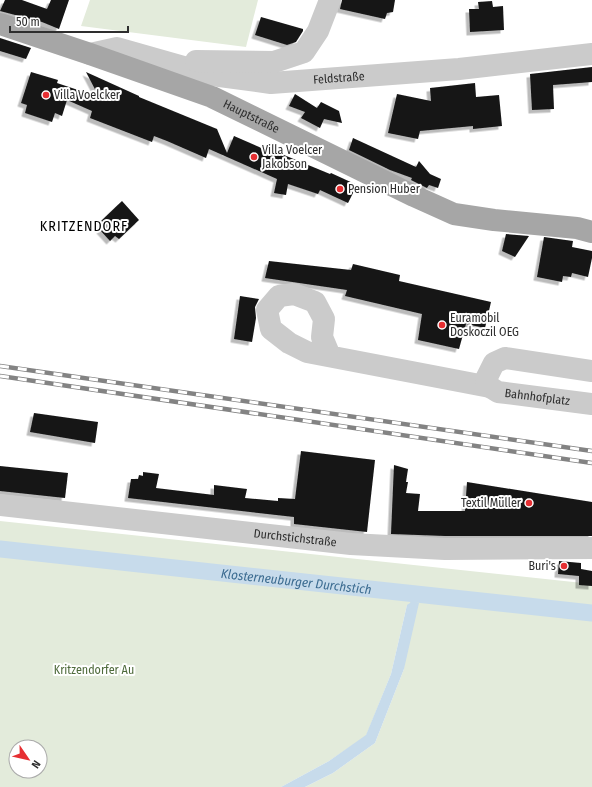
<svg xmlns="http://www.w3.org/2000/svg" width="592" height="787" viewBox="0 0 592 787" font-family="'Fira Sans Condensed',sans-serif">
	<defs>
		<filter id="shadow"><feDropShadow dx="-3.5" dy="3.5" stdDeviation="0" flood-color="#0004"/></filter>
	</defs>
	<rect width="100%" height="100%" fill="#fff"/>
	<g fill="#e3ebdb" fill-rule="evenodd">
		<path d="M 90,0 L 258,0 L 246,47 L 81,26 Z"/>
		<path d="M 0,521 L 592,584 L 592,787 L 305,787 L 333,773 L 375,743 L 404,669 L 407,605 L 391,674 L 366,736 L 329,761 L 281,787 L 0,787 ZM 16,747 L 40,747 L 40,771 L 16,771 Z"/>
	</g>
	<path fill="#c7dbeb" d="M 413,601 L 419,603 L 404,669 L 375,743 L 333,773 L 305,787 L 281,787 L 329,761 L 366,735 L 391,674 L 407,605 Z"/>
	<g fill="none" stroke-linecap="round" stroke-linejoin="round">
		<path stroke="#c7dbeb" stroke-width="4.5" d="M 412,606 L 414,594"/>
		<path stroke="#c7dbeb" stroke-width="17" id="s1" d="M 0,549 L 592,613"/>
	</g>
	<g fill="#151515" filter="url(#shadow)">
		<path d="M 5,0 L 22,0 L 47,9 L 51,0 L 69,0 L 59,29 L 42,22 L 0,11 Z"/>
		<path d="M 342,0 L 395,0 L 393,12 L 387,13 L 385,19 L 340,9 Z"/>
		<path d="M 492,1 L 493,7 L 503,6 L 504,30 L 470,32 L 469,9 L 479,9 L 478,2 Z"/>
		<path d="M 261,17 L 303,29 L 303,31 L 296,42 L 287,45 L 255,35 Z"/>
		<path d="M 0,38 L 31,48 L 26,59 L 0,51 Z"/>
		<path d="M 592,67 L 592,82 L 553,85 L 554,109 L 532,110 L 530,74 Z"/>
		<path d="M 31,72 L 58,80 L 57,83 L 99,97 L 86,72 L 139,96 L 139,97 L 217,129 L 227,153 L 234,136 L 266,150 L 267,148 L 330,174 L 331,173 L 355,184 L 354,191 L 348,203 L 320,190 L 318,194 L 288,184 L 286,195 L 274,193 L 277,179 L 209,149 L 206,158 L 167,141 L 154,136 L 152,142 L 90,118 L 92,111 L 67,100 L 62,116 L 55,113 L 52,122 L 25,113 L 27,105 L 21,103 Z"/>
		<path d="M 475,83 L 476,97 L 499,95 L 502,126 L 473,129 L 473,126 L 420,131 L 418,139 L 388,133 L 397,94 L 431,101 L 430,88 Z"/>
		<path d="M 295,94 L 317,108 L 321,102 L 339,111 L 342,123 L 324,119 L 320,128 L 301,118 L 305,112 L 289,106 Z"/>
		<path d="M 353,138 L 416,167 L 419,161 L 430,174 L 441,179 L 438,188 L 429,185 L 427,188 L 411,180 L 412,178 L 390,170 L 349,150 Z"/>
		<path d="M 122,201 L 139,220 L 119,239 L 115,236 L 110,241 L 100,230 L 105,225 L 101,221 Z"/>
		<path d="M 506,234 L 529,236 L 515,257 L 502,251 Z"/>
		<path d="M 544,237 L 573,241 L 572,247 L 592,251 L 592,258 L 588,277 L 572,273 L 571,277 L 563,276 L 562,282 L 537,277 Z"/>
		<path d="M 269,261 L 351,270 L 353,264 L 400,275 L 399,281 L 491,302 L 485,328 L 466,324 L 459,349 L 418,340 L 422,314 L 345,296 L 347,290 L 265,278 Z"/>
		<path d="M 240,296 L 259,299 L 255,307 L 256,318 L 252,342 L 234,339 Z"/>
		<path d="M 34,413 L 98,422 L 95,443 L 30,432 Z"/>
		<path d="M 301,451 L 375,460 L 367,532 L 294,524 L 294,517 L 128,498 L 131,479 L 138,479 L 139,475 L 143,476 L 143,472 L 159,474 L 156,488 L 214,495 L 214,485 L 247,489 L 245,498 L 278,501 L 278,498 L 295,499 Z"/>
		<path d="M 394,465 L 408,469 L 406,482 L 408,482 L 406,493 L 420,494 L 418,511 L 465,511 L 467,482 L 592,502 L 592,536 L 445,536 L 391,534 Z"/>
		<path d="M 0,466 L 68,473 L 65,498 L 0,491 Z"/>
		<path d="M 559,561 L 581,563 L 581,569 L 592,571 L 592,586 L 579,585 L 579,576 L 558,574 Z"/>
	</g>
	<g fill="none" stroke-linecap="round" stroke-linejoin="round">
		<g stroke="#cbcbcb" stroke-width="22">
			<path id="s2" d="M 90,54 L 117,48 L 212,75 L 271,83 L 459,69 L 592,54"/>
			<path d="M 196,61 L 274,62 L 304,52 L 318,31 L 330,0"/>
			<path d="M 330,356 L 322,337 L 324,319 L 315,302 L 294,294 L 279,296 L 267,310 L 271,329 L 289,343 L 307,352 L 490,387"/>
			<path id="s3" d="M 592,371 L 505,358 L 494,363 L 486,379 L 490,387 L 498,392 L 592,404"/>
			<path id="s4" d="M 0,505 L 351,544 L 445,549 L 592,548"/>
		</g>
		<path stroke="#a6a6a6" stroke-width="22" id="s5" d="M 0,24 L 90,54 L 212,97 L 414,196 L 454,214 L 494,220 L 577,228 L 592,232"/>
		<defs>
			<g id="rail">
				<path d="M 0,366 L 592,451"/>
				<path d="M 0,376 L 592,463"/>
			</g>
		</defs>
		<use href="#rail" stroke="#838383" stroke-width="4.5"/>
		<use href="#rail" stroke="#fff" stroke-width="3" stroke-dasharray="9" stroke-linecap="butt"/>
	</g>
	<g fill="#e62f32" stroke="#fff" stroke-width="1.5">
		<circle cx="46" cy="95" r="4"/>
		<circle cx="254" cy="157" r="4"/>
		<circle cx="340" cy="189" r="4"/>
		<circle cx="442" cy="325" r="4"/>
		<circle cx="529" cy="503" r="4"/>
		<circle cx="564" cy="566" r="4"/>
	</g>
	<g text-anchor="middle" stroke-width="4" stroke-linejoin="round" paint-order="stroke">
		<g font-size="12" fill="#2e2e2e" stroke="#fff">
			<text dy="4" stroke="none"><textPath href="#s2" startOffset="254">Feldstraße</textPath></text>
			<text dy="4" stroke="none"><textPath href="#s5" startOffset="268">Hauptstraße</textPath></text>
			<text dy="4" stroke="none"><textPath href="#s3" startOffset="176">Bahnhofplatz</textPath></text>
			<text dy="4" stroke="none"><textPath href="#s4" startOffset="297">Durchstichstraße</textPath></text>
		</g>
		<g font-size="12" fill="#2e2e2e" stroke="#fff" text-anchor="start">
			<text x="54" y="99">Villa Voelcker</text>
			<text x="262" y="154">Villa Voelcer<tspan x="262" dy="14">Jakobson</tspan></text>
			<text x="348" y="193">Pension Huber</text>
			<text x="450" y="322">Euramobil<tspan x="450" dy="14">Doskoczil OEG</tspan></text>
			<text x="521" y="507" text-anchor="end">Textil Müller</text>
			<text x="556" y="570" text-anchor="end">Buri's</text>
		</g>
		<g font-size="12" fill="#4e6a3b" stroke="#fff">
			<text x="94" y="674">Kritzendorfer Au</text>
		</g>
		<g font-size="13" font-style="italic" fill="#3b6b90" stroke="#fff">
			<text dy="5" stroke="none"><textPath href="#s1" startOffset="298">Klosterneuburger Durchstich</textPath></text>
		</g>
		<g font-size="14" letter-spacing="1" fill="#000" stroke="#fff">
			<text x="84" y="231">KRITZENDORF</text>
		</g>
	</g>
	<g transform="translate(28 759) rotate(124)"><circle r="19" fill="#ffffff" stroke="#ababab"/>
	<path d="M0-3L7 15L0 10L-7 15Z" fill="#e62f32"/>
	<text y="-6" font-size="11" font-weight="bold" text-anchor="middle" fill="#2e2e2e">N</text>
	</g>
	<path d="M10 26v6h118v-6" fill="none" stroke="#2e2e2e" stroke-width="2"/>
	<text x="16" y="26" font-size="12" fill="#2e2e2e" stroke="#ffffff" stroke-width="3" paint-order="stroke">50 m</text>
</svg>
